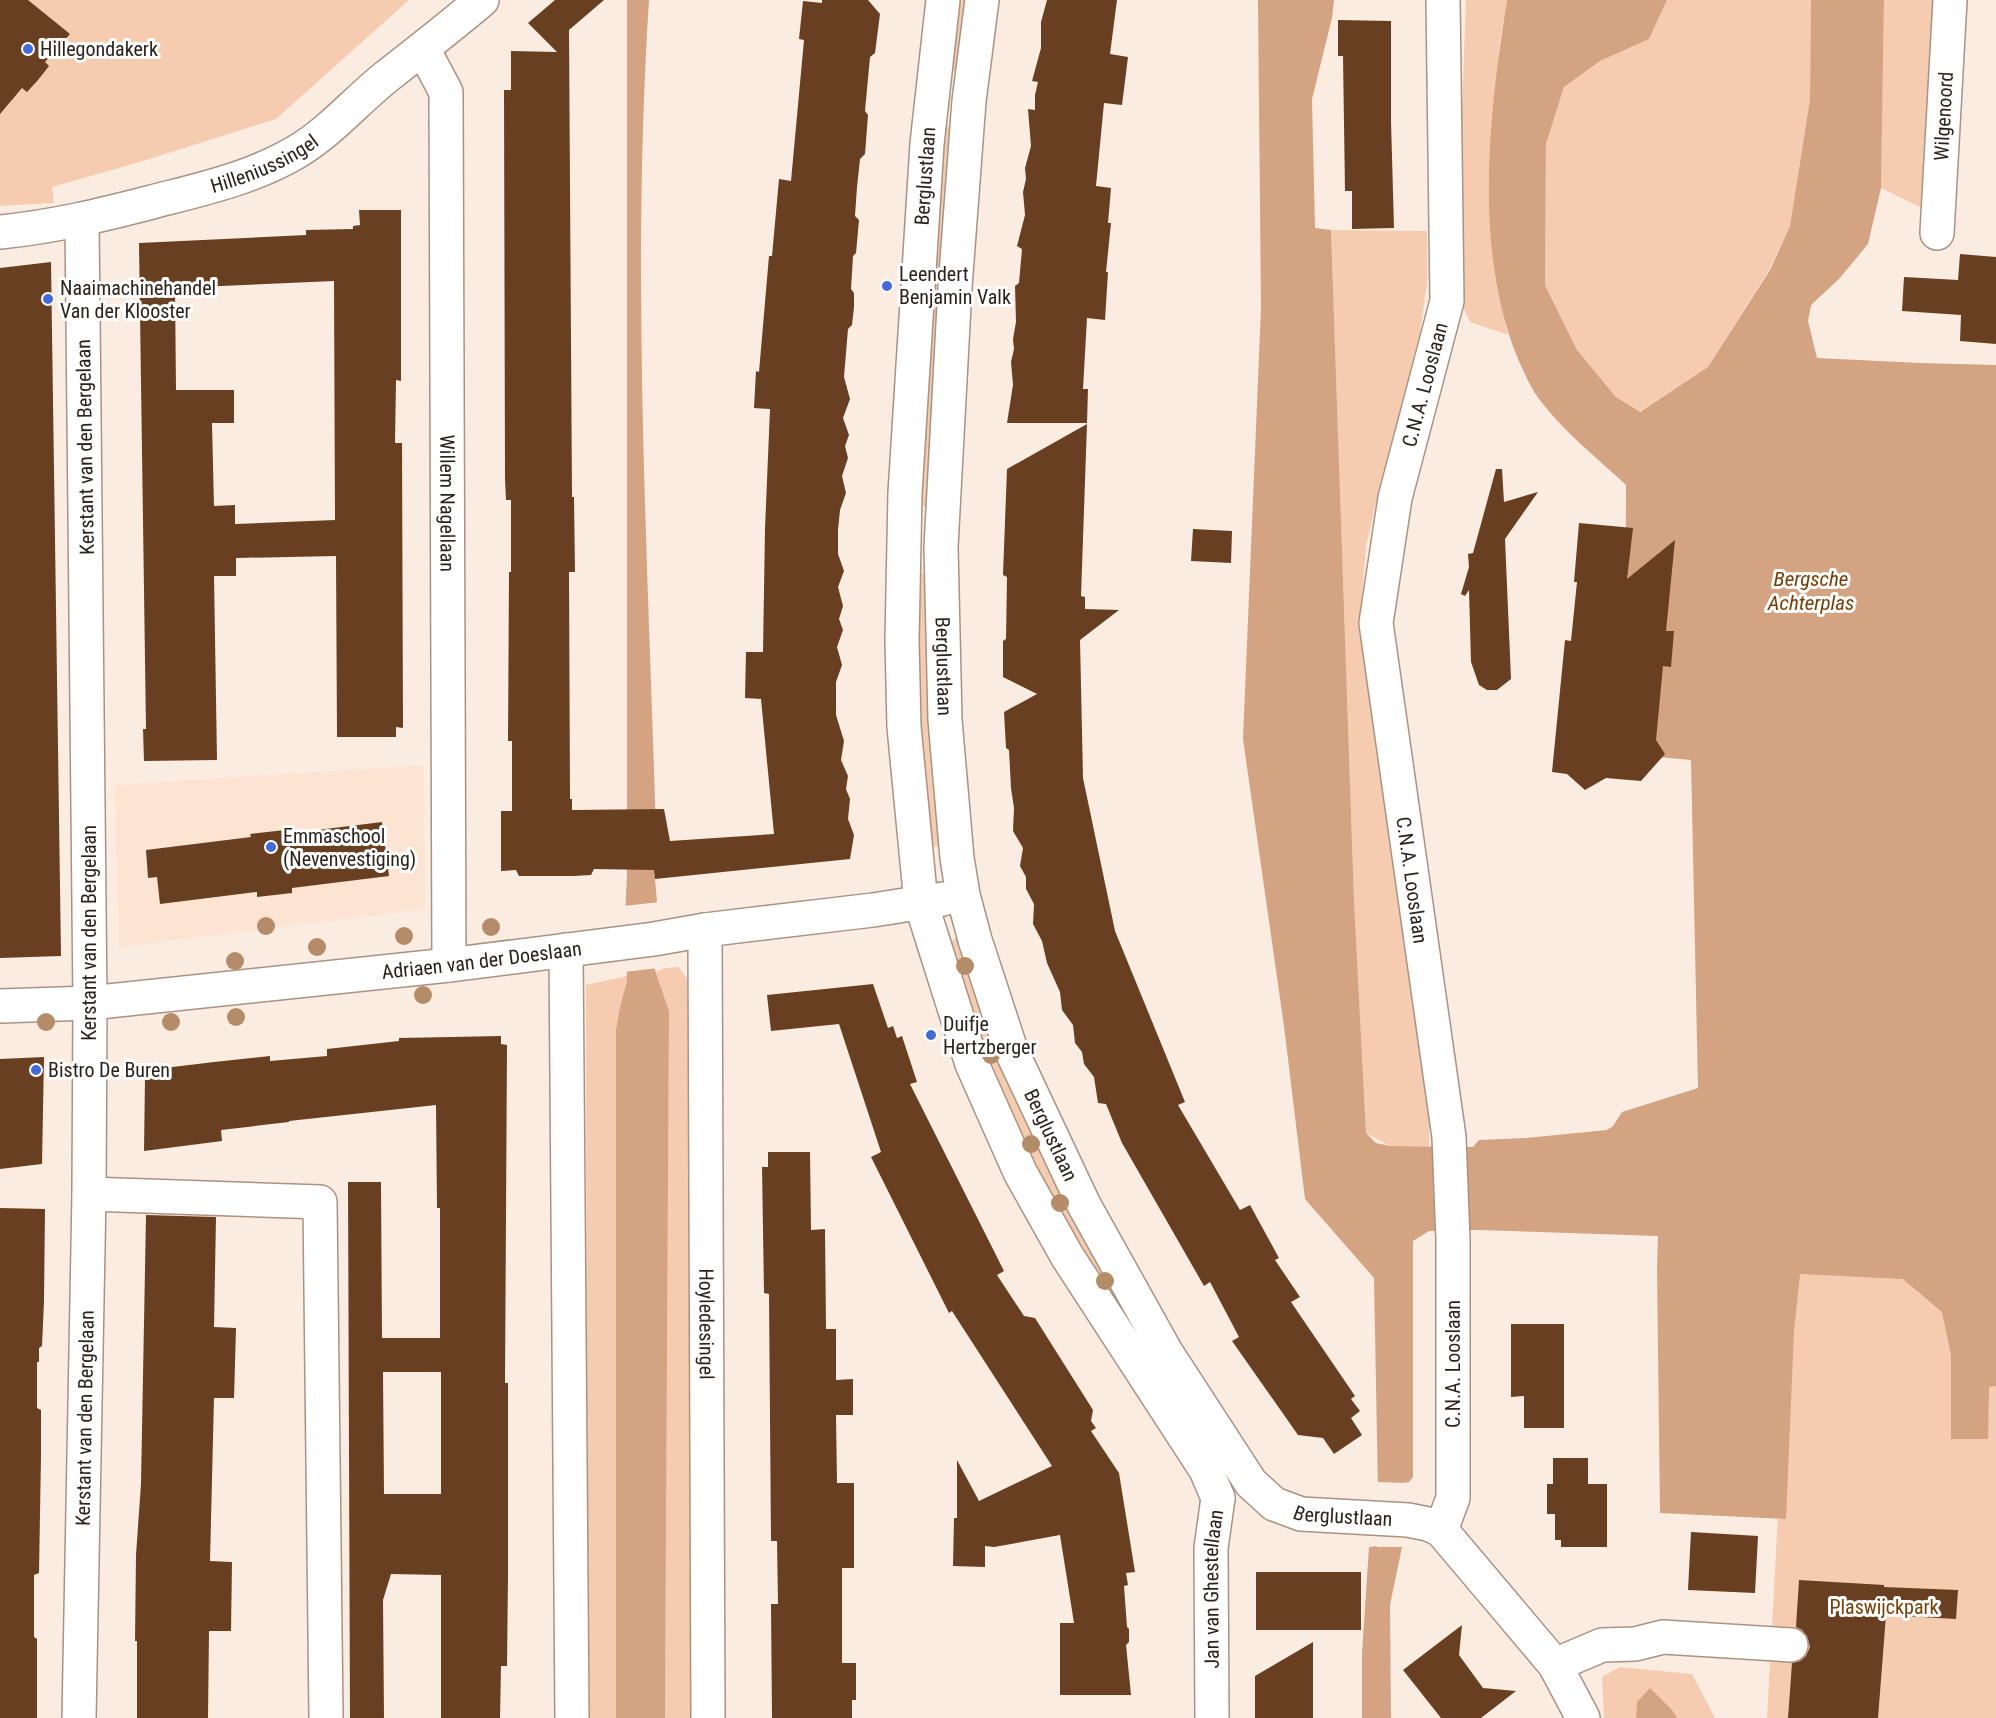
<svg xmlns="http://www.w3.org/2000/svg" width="1996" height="1718" viewBox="0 0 1996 1718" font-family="'Roboto Condensed',sans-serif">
	<rect width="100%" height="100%" fill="#fbece2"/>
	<path fill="#fce3d2" d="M 424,765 L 425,909 L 119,947 L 115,785 Z"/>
	<g fill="#f5ccb0">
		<path d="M 0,0 L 409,0 L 276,119 L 140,162 L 52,187 L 54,203 L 0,206 Z"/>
		<path d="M 956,0 L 972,0 L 959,71 L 948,72 Z"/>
		<path d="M 1466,0 L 1507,0 L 1500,41 L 1490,174 L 1491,239 L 1496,283 L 1508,335 L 1470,322 L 1464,309 L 1460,162 Z"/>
		<path d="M 1667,0 L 1811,0 L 1810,99 L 1790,226 L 1769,270 L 1708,367 L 1639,412 L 1616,397 L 1577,350 L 1545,285 L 1546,144 L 1564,87 L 1600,61 L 1649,39 Z"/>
		<path d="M 1884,0 L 1938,0 L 1926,210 L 1881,188 Z"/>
		<path d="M 944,126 L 953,127 L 930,506 L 920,507 Z"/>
		<path d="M 1331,230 L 1427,231 L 1427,283 L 1420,333 L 1379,489 L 1366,547 L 1362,595 L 1366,675 L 1430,1097 L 1429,1146 L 1390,1146 L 1366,1133 L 1354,900 Z"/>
		<path d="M 919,573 L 927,573 L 942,846 L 931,847 L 916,746 Z"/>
		<path d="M 961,937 L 1229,1476 L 1225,1475 L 1064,1232 L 992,1083 L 948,947 L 951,941 Z"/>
		<path d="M 679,967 L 690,983 L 696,1718 L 665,1718 L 669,1011 L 656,972 L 665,968 Z"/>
		<path d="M 627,976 L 627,981 L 621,1003 L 616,1718 L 587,1718 L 586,985 Z"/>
		<path d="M 1792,1256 L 1976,1280 L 1996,1301 L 1996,1718 L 1767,1718 Z"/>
		<path d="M 1620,1667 L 1692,1674 L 1715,1718 L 1677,1718 L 1674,1711 L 1637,1702 L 1636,1718 L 1604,1718 L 1602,1677 Z"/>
	</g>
	<g fill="#d3a382">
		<path d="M 627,0 L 649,0 C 631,278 648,557 656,834 L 651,836 L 657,901 L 651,914 L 651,958 L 669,1011 L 665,1718 L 616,1718 L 616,1030 L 621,1003 L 627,981 L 625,916 L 627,874 Z"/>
		<path d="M 1258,0 L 1334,0 L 1332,18 L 1312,99 L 1315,228 L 1331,230 L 1354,900 L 1366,1133 L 1376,1143 L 1390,1146 L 1473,1147 L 1479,1140 L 1526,1138 L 1607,1130 L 1613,1126 L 1622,1112 L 1698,1088 L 1691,760 L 1625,754 L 1626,485 C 1597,458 1563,431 1539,399 C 1530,387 1524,372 1518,359 C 1473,250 1489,113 1507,0 L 1667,0 L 1649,39 L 1600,61 L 1564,87 L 1546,144 L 1545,285 L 1577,350 L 1616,397 L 1640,412 L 1708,367 L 1770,270 L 1790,226 L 1810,99 L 1811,0 L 1884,0 L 1881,188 L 1868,244 L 1839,279 L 1811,305 L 1808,321 L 1817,358 L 1920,363 L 1996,365 L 1996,1386 L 1989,1387 L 1988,1439 L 1951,1439 L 1951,1355 L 1942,1312 L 1903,1279 L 1800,1274 L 1794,1331 L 1786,1519 L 1660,1513 L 1657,1267 L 1658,1236 L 1479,1230 L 1429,1231 L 1413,1241 L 1413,1477 L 1409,1482 L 1403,1483 L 1402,1547 L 1390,1605 L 1391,1718 L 1362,1718 L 1362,1653 L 1369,1547 L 1379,1546 L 1374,1278 L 1305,1199 L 1284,1026 L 1243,739 L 1261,308 Z"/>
		<path d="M 1650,1688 L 1674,1712 L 1677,1718 L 1636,1718 L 1637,1702 Z"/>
	</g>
	<g fill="#fbece2">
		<path d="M 660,902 L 651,914 L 654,938 L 652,957 L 658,968 L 624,972 L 623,963 L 625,960 L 622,926 L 625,926 L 624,916 L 622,914 L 623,906 Z"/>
		<path d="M 1378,1482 L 1407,1483 L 1405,1547 L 1377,1547 Z"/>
	</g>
	<g fill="#683f20" fill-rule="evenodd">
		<path d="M 0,0 L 28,0 L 70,34 L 45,62 L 49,66 L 38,80 L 27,92 L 22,88 L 0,114 Z"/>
		<path d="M 555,0 L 604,0 L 569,30 L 572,497 L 574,497 L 575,572 L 569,572 L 570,799 L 572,799 L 572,810 L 664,809 L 670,841 L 774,834 L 761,699 L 745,698 L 746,652 L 763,652 L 765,529 L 770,409 L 754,408 L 756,371 L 759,372 L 769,256 L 772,256 L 779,179 L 791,181 L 804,40 L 799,39 L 803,1 L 822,3 L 822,0 L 868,0 L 880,14 L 875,53 L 870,57 L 865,111 L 868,115 L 865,154 L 860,159 L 857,187 L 855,216 L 859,220 L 856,253 L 853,256 L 851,289 L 854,293 L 854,307 L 852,325 L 848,329 L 844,377 L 850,399 L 843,418 L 849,435 L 845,446 L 848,458 L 842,476 L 846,493 L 840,510 L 838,530 L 838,554 L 844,571 L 838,587 L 843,606 L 839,619 L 843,630 L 837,647 L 842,665 L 836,682 L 836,715 L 844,741 L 841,760 L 848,776 L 846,789 L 850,799 L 848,819 L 854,835 L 850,859 L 655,879 L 654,870 L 594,869 L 591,875 L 573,876 L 519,876 L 516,870 L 501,871 L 501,811 L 512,811 L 512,741 L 508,741 L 509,572 L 511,572 L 511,500 L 506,500 L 505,479 L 504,90 L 511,90 L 511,51 L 557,52 L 528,23 Z"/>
		<path d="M 1047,0 L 1117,0 L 1110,54 L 1128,57 L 1122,105 L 1104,103 L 1096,186 L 1111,188 L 1108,223 L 1111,223 L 1106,272 L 1108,272 L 1105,320 L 1087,318 L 1083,389 L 1088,389 L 1087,423 L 1007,423 L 1013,385 L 1011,362 L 1014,349 L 1013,339 L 1016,322 L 1015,286 L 1019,283 L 1022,249 L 1017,246 L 1025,215 L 1023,192 L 1026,179 L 1025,168 L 1031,146 L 1028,109 L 1035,110 L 1035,95 L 1038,82 L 1032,81 L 1041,48 L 1041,22 Z"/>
		<path d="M 1338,20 L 1391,21 L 1391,121 L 1394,228 L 1352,229 L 1352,191 L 1345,191 L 1343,56 L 1338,56 Z"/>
		<path d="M 359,210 L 401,210 L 401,381 L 396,380 L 395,443 L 402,443 L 403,728 L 396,727 L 396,737 L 337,737 L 336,556 L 236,558 L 236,576 L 214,576 L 217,760 L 144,761 L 143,729 L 146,729 L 139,243 L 306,235 L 306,230 L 353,229 L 353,226 L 360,225 ZM 334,281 L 335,520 L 235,524 L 235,505 L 214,506 L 212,423 L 234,423 L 234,390 L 176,390 L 175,288 Z"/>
		<path d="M 1960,254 L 1996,257 L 1996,344 L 1960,341 L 1961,315 L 1902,311 L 1904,277 L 1958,280 Z"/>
		<path d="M 51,262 L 61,956 L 0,958 L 0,268 Z"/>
		<path d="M 1087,424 L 1081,596 L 1085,597 L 1085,609 L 1119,610 L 1080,640 L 1083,778 L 1115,931 L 1185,1102 L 1178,1105 L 1240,1210 L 1250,1205 L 1279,1258 L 1275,1260 L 1300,1297 L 1291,1302 L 1355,1396 L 1351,1399 L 1360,1411 L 1351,1418 L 1362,1435 L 1334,1454 L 1323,1438 L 1298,1435 L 1232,1341 L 1239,1337 L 1210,1282 L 1204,1286 L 1122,1143 L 1106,1104 L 1098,1103 L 1094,1077 L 1084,1064 L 1082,1052 L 1075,1043 L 1073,1025 L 1062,1010 L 1060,992 L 1047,963 L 1042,941 L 1033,924 L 1034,904 L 1026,889 L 1026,877 L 1020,866 L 1023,848 L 1013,831 L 1014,808 L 1011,788 L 1009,750 L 1006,748 L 1004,712 L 1037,694 L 1003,677 L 1003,641 L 1006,639 L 1007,577 L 1003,575 L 1007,469 Z"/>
		<path d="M 1496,469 L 1502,469 L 1504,502 L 1538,492 L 1505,539 L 1511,679 L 1497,690 L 1487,690 L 1479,685 L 1471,662 L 1469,590 L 1465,596 L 1461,594 L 1469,567 L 1468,554 L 1473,553 Z"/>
		<path d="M 1579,523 L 1633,528 L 1627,579 L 1675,540 L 1666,631 L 1674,631 L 1671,667 L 1663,666 L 1656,740 L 1665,754 L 1641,781 L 1606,778 L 1585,790 L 1567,774 L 1552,772 L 1565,640 L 1571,641 L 1577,582 L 1574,582 Z"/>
		<path d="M 1193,529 L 1232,531 L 1231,563 L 1191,561 Z"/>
		<path d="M 382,822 L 389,876 L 292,888 L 292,893 L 257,897 L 257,892 L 160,904 L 157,877 L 148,878 L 146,850 L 251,837 L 250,834 L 285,830 L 285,834 Z"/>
		<path d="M 873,984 L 888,1028 L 893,1026 L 897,1038 L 902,1036 L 917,1082 L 910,1084 L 1004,1271 L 997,1275 L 1024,1316 L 1035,1318 L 1093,1410 L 1091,1421 L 1096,1428 L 1091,1431 L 1119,1473 L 1135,1572 L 1126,1573 L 1128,1585 L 1124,1586 L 1127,1627 L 1129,1629 L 1129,1642 L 1126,1645 L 1131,1695 L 1060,1695 L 1060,1623 L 1074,1623 L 1060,1535 L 994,1547 L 985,1546 L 985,1567 L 953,1566 L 954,1518 L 957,1518 L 957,1460 L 979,1501 L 1052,1466 L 952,1311 L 949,1313 L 871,1157 L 881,1152 L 839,1024 L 771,1031 L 767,995 Z"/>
		<path d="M 501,1036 L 501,1044 L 507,1045 L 505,1383 L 508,1383 L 508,1575 L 507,1666 L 501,1666 L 500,1718 L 441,1718 L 441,1575 L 391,1574 L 383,1600 L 384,1718 L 350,1718 L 348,1182 L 381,1182 L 382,1338 L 440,1338 L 440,1208 L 437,1208 L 436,1105 L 289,1121 L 289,1122 L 221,1130 L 222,1141 L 144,1151 L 145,1077 L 157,1076 L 156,1069 L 214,1062 L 270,1056 L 270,1061 L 327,1056 L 327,1049 L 399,1041 L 399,1038 ZM 383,1372 L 441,1372 L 441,1494 L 384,1494 Z"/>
		<path d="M 44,1057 L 42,1164 L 0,1169 L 0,1059 Z"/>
		<path d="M 768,1152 L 810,1152 L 811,1230 L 825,1229 L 826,1329 L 836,1329 L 836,1380 L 853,1379 L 853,1415 L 836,1415 L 837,1483 L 854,1483 L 854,1568 L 842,1568 L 842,1663 L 856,1663 L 856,1700 L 852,1700 L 852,1718 L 772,1718 L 771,1604 L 778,1604 L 777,1541 L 771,1541 L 769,1294 L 764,1293 L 762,1167 L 768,1167 Z"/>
		<path d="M 0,1208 L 45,1209 L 44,1301 L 42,1346 L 39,1348 L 39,1362 L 37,1362 L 37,1408 L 41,1410 L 41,1455 L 39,1573 L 34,1575 L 34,1637 L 37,1639 L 37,1718 L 0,1718 Z"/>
		<path d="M 146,1215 L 216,1217 L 214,1327 L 236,1328 L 234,1398 L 214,1398 L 210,1561 L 232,1562 L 231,1631 L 209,1631 L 208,1718 L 137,1718 L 137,1641 L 135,1641 L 136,1555 L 141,1484 Z"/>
		<path d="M 1511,1324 L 1564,1324 L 1564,1428 L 1524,1428 L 1524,1396 L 1511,1397 Z"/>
		<path d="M 1553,1458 L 1588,1458 L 1588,1484 L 1607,1484 L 1607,1547 L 1561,1547 L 1561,1540 L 1555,1540 L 1555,1514 L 1547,1514 L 1547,1484 L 1553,1484 Z"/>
		<path d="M 1691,1532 L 1758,1536 L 1755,1593 L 1688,1590 Z"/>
		<rect x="1256" y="1572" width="105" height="58"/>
		<path d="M 1799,1580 L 1884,1585 L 1884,1587 L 1958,1590 L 1956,1619 L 1886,1615 L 1878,1718 L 1788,1718 L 1792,1663 L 1800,1661 L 1806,1656 L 1810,1647 L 1807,1636 L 1802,1630 L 1796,1627 Z"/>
		<path d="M 1462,1625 L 1459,1655 L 1483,1688 L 1516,1691 L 1481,1718 L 1441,1718 L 1403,1670 Z"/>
		<path d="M 1313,1642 L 1313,1718 L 1255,1718 L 1255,1676 Z"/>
	</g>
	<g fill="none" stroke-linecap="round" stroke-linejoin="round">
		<defs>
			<g id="minor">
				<path d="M 943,0 L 927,144 L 905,493 L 902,640 L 904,727 L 921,903 L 972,1064 L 1020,1172 L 1067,1256 L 1206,1470 L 1218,1498"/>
				<path id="s1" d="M 982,0 L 969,101 L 955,287 L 941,547 L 945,720 L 957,858 L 963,895 L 975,940 L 1011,1050 L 1084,1205 L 1166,1352 L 1251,1483 L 1274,1504 L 1301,1514 L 1408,1520 L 1428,1524 L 1441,1530 L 1555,1665 L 1583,1718"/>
				<path id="s2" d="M 423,49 L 446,92 L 449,965"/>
				<path id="s3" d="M 0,232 C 52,227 102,215 152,202 C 202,189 253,178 298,151 C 331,131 356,101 386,77 C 418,52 450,27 482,0"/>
				<path id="s4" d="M 1937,233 L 1950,0"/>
				<path id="s5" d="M 705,930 L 708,1718"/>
				<path d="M 566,950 L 572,1718"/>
				<path id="s6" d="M 0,1006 L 90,1003 L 449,965 L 654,939 L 705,930 L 873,910 L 943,899"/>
				<path d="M 89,1194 L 320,1202 L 326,1718"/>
				<path id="s7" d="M 1441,1530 L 1453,1498 L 1453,1240 L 1449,1137 L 1376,623 L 1395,498 L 1447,301 L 1443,0"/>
				<path d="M 1555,1665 L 1602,1645 L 1635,1644 L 1663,1637 L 1791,1645"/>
				<path id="s8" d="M 79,1718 L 89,1194 L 90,1003 L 82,220"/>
				<path id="s9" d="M 1212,1718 L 1211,1548 L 1218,1498"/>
			</g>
		</defs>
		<use href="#minor" stroke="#a99282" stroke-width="36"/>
		<use href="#minor" stroke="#fff" stroke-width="33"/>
	</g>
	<g fill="#b48c68">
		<circle cx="266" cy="926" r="9"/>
		<circle cx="491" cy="927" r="9"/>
		<circle cx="404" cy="936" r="9"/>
		<circle cx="317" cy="947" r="9"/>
		<circle cx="235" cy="961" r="9"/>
		<circle cx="965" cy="966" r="9"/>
		<circle cx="423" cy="995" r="9"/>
		<circle cx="236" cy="1017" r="9"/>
		<circle cx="46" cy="1022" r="9"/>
		<circle cx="171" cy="1022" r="9"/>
		<circle cx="991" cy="1055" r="9"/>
		<circle cx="1031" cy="1144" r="9"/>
		<circle cx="1060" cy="1203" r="9"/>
		<circle cx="1105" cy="1281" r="9"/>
	</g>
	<g fill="#416adc" stroke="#fff" stroke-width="2">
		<circle cx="28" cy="49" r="6"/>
		<circle cx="887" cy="286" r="6"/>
		<circle cx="48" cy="299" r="6"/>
		<circle cx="271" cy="847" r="6"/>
		<circle cx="931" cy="1035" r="6"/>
		<circle cx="36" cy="1070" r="6"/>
	</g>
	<g text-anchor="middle" stroke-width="6" stroke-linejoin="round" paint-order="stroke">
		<g font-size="20" fill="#2b221c" stroke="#fff" text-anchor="start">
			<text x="40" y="56">Hillegondakerk</text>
			<text x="899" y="281">Leendert<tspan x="899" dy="23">Benjamin Valk</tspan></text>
			<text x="60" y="295">Naaimachinehandel<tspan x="60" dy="23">Van der Klooster</tspan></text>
			<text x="283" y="843">Emmaschool<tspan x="283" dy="23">(Nevenvestiging)</tspan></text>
			<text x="943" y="1031">Duifje<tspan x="943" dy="23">Hertzberger</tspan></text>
			<text x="48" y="1077">Bistro De Buren</text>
		</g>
		<g font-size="20" fill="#2b221c" stroke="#fff">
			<text dy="7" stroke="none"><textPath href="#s4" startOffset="117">Wilgenoord</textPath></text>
			<text dy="7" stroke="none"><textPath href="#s3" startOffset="274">Hilleniussingel</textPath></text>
			<text transform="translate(925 176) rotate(-86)" y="7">Berglustlaan</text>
			<text dy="7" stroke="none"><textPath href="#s7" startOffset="1158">C.N.A. Looslaan</textPath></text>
			<text transform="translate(85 447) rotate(-91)" y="7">Kerstant van den Bergelaan</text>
			<text dy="7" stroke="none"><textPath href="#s2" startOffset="460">Willem Nagellaan</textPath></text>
			<text dy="7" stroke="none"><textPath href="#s1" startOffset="668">Berglustlaan</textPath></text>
			<text transform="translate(1412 880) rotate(82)" y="7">C.N.A. Looslaan</text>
			<text transform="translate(89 933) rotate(-90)" y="7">Kerstant van den Bergelaan</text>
			<text dy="7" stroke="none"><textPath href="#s6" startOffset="484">Adriaen van der Doeslaan</textPath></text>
			<text dy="7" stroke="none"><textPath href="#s1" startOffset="1154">Berglustlaan</textPath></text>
			<text dy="7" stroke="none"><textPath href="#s5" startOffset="394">Hoyledesingel</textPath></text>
			<text transform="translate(1453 1364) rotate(-90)" y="7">C.N.A. Looslaan</text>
			<text dy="7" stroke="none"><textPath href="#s8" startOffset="300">Kerstant van den Bergelaan</textPath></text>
			<text dy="7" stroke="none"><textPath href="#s1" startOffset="1658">Berglustlaan</textPath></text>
			<text dy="7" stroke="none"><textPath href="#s9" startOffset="129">Jan van Ghestellaan</textPath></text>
		</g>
		<g font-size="20" fill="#793e05" stroke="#fff">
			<text x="1884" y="1614">Plaswijckpark</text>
		</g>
		<g font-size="21" font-style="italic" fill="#773c03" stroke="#fff">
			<text x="1811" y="586">Bergsche<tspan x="1811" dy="24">Achterplas</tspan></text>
		</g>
	</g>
</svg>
